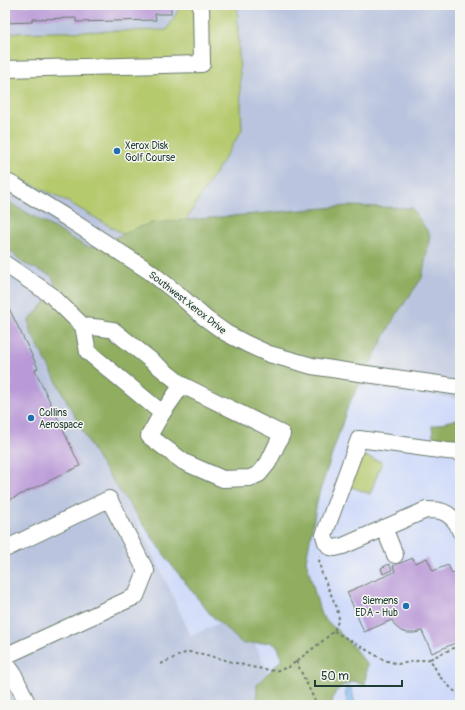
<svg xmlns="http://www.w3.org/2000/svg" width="465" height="710" viewBox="0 0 465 710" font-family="Pangolin,sans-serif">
	<rect width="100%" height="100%" fill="#f6f6f2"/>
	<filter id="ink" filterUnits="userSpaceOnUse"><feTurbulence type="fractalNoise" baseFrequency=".025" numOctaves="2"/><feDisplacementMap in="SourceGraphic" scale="8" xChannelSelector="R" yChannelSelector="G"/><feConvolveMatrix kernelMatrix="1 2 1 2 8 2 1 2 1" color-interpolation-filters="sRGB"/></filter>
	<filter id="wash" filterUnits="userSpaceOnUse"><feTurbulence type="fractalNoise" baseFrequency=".012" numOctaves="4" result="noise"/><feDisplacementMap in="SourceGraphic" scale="16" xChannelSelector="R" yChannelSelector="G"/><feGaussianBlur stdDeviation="0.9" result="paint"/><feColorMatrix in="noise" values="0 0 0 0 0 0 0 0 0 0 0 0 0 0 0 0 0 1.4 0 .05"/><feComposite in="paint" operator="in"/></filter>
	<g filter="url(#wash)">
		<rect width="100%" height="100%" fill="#f4eada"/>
		<path fill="#cfdafa" d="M 38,313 L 316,380 L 460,399 L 460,705 L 282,705 L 191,636 L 171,592 Z"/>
		<path fill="#bac4de" d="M 5,5 L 460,5 L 460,399 L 316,380 L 38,313 L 171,592 L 191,636 L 241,613 L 282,705 L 5,705 Z"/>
		<g fill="#b5c96d" stroke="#6a8350">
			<path d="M 181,5 L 237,5 L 242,130 L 163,257 L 68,202 L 5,171 L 5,33 L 167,30 Z"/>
			<path d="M 359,454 L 382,462 L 370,494 L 347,485 Z"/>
		</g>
		<g fill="#90ad60" stroke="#58754a">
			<path d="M 5,200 L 87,247 L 95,247 L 134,229 L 151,223 L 349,206 L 412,208 L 430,235 L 422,278 L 394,318 L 348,406 L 318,497 L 306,561 L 321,615 L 349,642 L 367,664 L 365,686 L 354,681 C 340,686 333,690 332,705 L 260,705 L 257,697 L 257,684 L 282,659 L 278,647 L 271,642 L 243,644 L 211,615 L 173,567 L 98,460 L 30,331 L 29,320 L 57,290 L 52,276 L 23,263 L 5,246 Z"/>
			<path d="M 460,418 L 460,444 L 456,444 L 433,437 L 432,426 Z"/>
		</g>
		<path fill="#7fbcf2" stroke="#4f7c93" d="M 346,687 L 351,688 L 353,695 L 355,705 L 348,705 C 346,699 345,694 346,687 Z"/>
		<g id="blocks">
			<g fill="#b999d7">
				<path d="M 5,5 L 171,5 L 171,14 L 155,14 L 156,20 L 76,22 L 76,18 L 32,19 L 32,22 L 5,23 Z"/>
				<path d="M 457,87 L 460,87 L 460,112 L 459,112 Z"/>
				<path d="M 5,300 L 38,368 L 35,370 L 80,466 L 5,502 Z"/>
				<path d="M 413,558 L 415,563 L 427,558 L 433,571 L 448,565 L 452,573 L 460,571 L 460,641 L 432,653 L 422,631 L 415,633 L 408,633 L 401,631 L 395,626 L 392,620 L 364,632 L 347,592 L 395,572 L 393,566 Z"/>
				<path d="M 389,564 L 392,570 L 383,574 L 381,568 Z"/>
				<path d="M 249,702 L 250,705 L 241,705 Z"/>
			</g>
		</g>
	</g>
	<g filter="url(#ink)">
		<use href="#blocks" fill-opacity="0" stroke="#6a7a6e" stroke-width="1"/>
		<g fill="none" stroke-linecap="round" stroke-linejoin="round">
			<defs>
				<g id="minor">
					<path d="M 5,69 L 202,64 L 201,5"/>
					<path d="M 5,181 L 15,186 L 67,218 L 149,271 L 177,293 L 205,318 L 226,333 L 247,344 L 269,354 L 291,360 L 312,366 L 345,371 L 460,387"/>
					<path d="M 5,264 L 51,295 L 83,326 L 88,352 L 162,413 L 149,436 L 184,462 L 223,479 L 250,478 L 259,474 L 268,463 L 282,434 L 182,385 L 113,330 L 102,328 L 83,326"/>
					<path d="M 161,415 L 182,385"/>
					<path d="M 460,452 L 447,451 L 359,439 L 324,535 L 326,542 L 330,547 L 335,548 L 343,546 L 426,510 C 431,510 436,510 440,511 C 449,513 458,522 460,531"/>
					<path d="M 384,528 L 395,555"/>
					<path d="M 5,549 L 109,499 L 146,571 L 136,596 L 5,656"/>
					<path d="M 5,662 L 13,673 L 28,705"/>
				</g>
			</defs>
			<use href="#minor" stroke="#6a7a6e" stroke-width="18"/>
			<g stroke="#6a7a6e" stroke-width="2" stroke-dasharray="3 3" stroke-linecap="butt">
				<path d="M 334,631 L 384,660 L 398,664 L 430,659"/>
				<path d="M 460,645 L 430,659 L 440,677 L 453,690 L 460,695"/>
				<path d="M 296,661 L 317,705"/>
				<path d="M 161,664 L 182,654 L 189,652 L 203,654 L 251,667 L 275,671 L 289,667 L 324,640 L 334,631 L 339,619 L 337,608 L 322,574 L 319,562 L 320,556"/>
			</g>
			<use href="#minor" stroke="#fff" stroke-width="16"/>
		</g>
	</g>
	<g fill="#1f6fb2" stroke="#f6f6f2" stroke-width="1.5">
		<circle cx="117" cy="151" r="4"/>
		<circle cx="31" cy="418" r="4"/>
		<circle cx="406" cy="606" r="4"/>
	</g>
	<g text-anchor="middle" stroke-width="3" stroke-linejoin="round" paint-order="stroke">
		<g font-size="10" fill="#1f3d34" stroke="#f6f6f2" text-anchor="start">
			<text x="125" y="149">Xerox Disk<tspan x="125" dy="12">Golf Course</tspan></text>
			<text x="39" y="416">Collins<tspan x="39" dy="12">Aerospace</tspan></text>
			<text x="398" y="604" text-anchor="end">Siemens<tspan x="398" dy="12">EDA - Hub</tspan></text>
		</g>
		<g font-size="10" fill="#1f3d34" stroke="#f6f6f2">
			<text transform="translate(188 302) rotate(38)" y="4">Southwest Xerox Drive</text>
		</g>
	</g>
	<rect width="465" height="710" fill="none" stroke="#f6f6f2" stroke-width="20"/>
	<path d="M315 680v6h87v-6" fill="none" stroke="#1f3d34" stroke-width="2"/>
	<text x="321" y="680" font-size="12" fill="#1f3d34" stroke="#f6f6f2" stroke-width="3" paint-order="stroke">50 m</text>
</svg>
